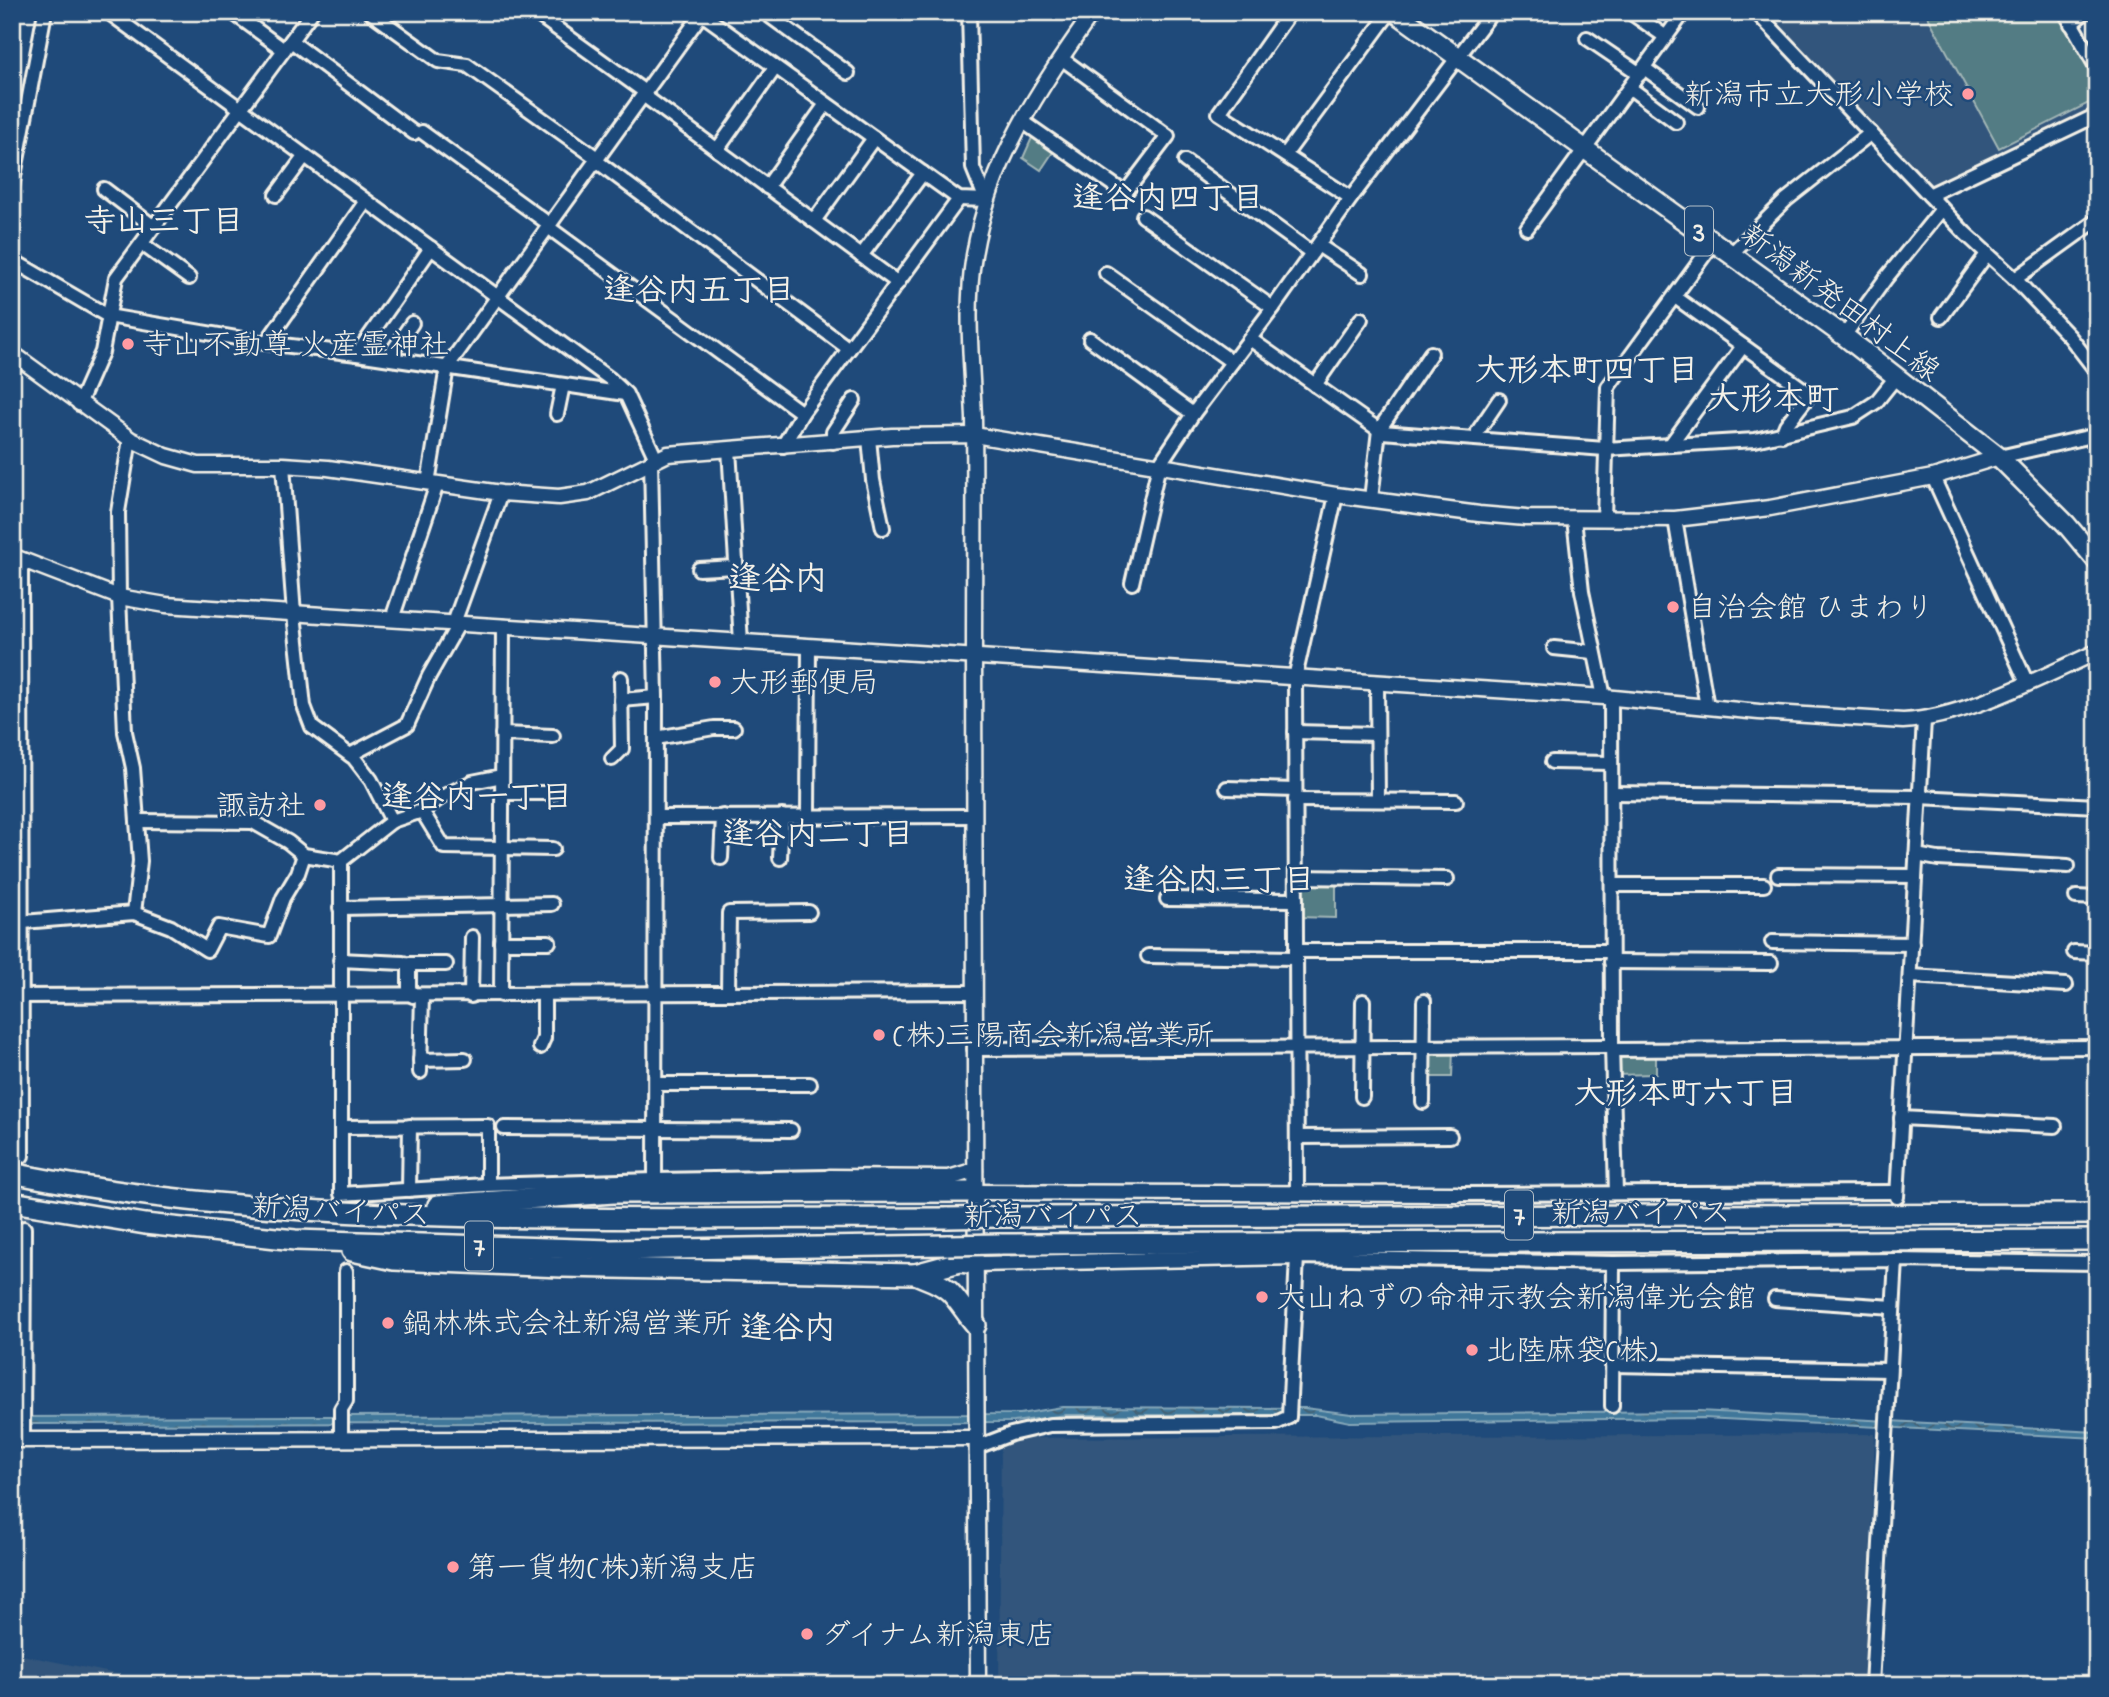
<svg xmlns="http://www.w3.org/2000/svg" width="2109" height="1697" viewBox="0 0 2109 1697" font-family="'Indie Flower','Klee One',sans-serif">
	<defs>
		<pattern id="water-waves" width="16" height="10" patternUnits="userSpaceOnUse" patternTransform="scale(1.75)"><rect width="16" height="10" fill="#3f779a"/><path d="M0 5q4-4 8 0t8 0" fill="none" stroke="#446070"/></pattern>
	</defs>
	<rect width="100%" height="100%" fill="#1f4a7a"/>
	<filter id="ink" filterUnits="userSpaceOnUse"><feTurbulence type="fractalNoise" baseFrequency=".0143" numOctaves="2"/><feDisplacementMap in="SourceGraphic" scale="14" xChannelSelector="R" yChannelSelector="G"/><feConvolveMatrix kernelMatrix="1 2 1 2 8 2 1 2 1" color-interpolation-filters="sRGB"/></filter>
	<g filter="url(#ink)">
		<g fill="#31557b">
			<path d="M 1762,12 L 2060,12 L 2097,79 L 2097,109 L 1927,187 Z"/>
			<path d="M 1875,1434 L 1865,1685 L 999,1685 L 1001,1438 Z"/>
			<path d="M 12,1653 L 171,1685 L 12,1685 Z"/>
		</g>
		<g fill="#527c84" stroke="#a3b6b6" stroke-width="2">
			<path d="M 1933,12 L 2056,12 L 2097,85 L 2097,99 L 1999,148 L 1927,15 Z"/>
			<path d="M 1035,131 L 1057,146 L 1041,170 L 1023,158 Z"/>
			<path d="M 1296,878 L 1336,878 L 1336,918 L 1296,917 Z"/>
			<path d="M 1425,1048 L 1453,1049 L 1452,1077 L 1425,1077 Z"/>
			<path d="M 1613,1051 L 1656,1052 L 1656,1074 L 1613,1075 Z"/>
		</g>
		<path fill="url(#water-waves)" stroke="#87a8b9" stroke-width="2" d="M 1062,1407 L 1305,1408 L 1351,1414 L 1699,1411 L 2097,1432 L 2097,1438 L 1703,1418 L 1350,1422 L 1316,1415 L 1066,1415 L 1014,1422 L 12,1424 L 12,1417 L 1020,1414 Z"/>
		<g fill="none" stroke-linecap="round" stroke-linejoin="round">
			<g stroke="#3f638a" stroke-width="12" stroke-dasharray="12 6" stroke-linecap="butt">
				<path d="M 22,1156 L 24,1228"/>
				<path d="M 1896,1260 L 1897,1197"/>
			</g>
			<defs>
				<g id="minor">
					<path d="M 108,12 L 610,379 L 626,394 L 656,459"/>
					<path d="M 232,12 L 284,50"/>
					<path d="M 370,12 L 438,61 L 467,65 L 597,158"/>
					<path d="M 534,12 L 645,92"/>
					<path d="M 699,12 L 959,199 L 986,200 L 973,168 L 969,12"/>
					<path d="M 764,12 L 848,73"/>
					<path d="M 1290,12 L 1219,113 L 1351,198"/>
					<path d="M 1630,12 L 1666,37"/>
					<path d="M 1756,12 L 1965,233 L 2015,279 L 2070,337 L 2097,372"/>
					<path d="M 2065,12 L 2097,68"/>
					<path d="M 2071,24 L 2085,12"/>
					<path d="M 1587,38 L 1640,74"/>
					<path d="M 291,41 L 414,133"/>
					<path d="M 1644,68 L 1698,107"/>
					<path d="M 1630,88 L 1676,122"/>
					<path d="M 643,95 L 898,283"/>
					<path d="M 1022,121 L 1125,193 L 1168,136 L 1061,58"/>
					<path d="M 422,132 L 549,224"/>
					<path d="M 717,150 L 775,68"/>
					<path d="M 1285,155 L 1390,12"/>
					<path d="M 595,160 L 849,349"/>
					<path d="M 1185,161 L 1312,253"/>
					<path d="M 12,187 L 45,12"/>
					<path d="M 767,187 L 826,104"/>
					<path d="M 104,189 L 154,227"/>
					<path d="M 276,195 L 304,157"/>
					<path d="M 1929,195 L 2097,115"/>
					<path d="M 1143,216 L 1273,308"/>
					<path d="M 814,221 L 874,138"/>
					<path d="M 548,227 L 802,413"/>
					<path d="M 1527,228 L 1684,12"/>
					<path d="M 142,244 L 189,278"/>
					<path d="M 1318,245 L 1362,274"/>
					<path d="M 1731,254 L 1786,200 L 1871,133"/>
					<path d="M 861,256 L 923,173"/>
					<path d="M 12,260 L 108,316 L 266,343 L 357,354 L 625,394"/>
					<path d="M 1106,273 L 1232,362"/>
					<path d="M 2015,279 L 2097,220"/>
					<path d="M 1675,297 L 1810,394 L 1786,425 L 1782,435"/>
					<path d="M 1941,317 L 1987,254"/>
					<path d="M 1844,336 L 1886,278 L 1942,209"/>
					<path d="M 1090,339 L 1193,414"/>
					<path d="M 1250,339 L 1382,432 L 1605,449 L 1755,440 L 1853,417 L 1876,402 L 1896,377"/>
					<path d="M 266,343 L 366,201"/>
					<path d="M 357,354 L 431,248"/>
					<path d="M 388,358 L 412,323"/>
					<path d="M 1315,385 L 1361,319"/>
					<path d="M 79,404 L 102,352 L 116,278 L 312,12"/>
					<path d="M 557,414 L 563,385"/>
					<path d="M 869,438 L 873,480 L 883,528"/>
					<path d="M 130,439 L 118,512 L 119,597 L 125,732 L 133,768 L 140,861 L 134,913"/>
					<path d="M 1477,439 L 1478,431 L 1499,400"/>
					<path d="M 833,442 L 833,432 L 854,400"/>
					<path d="M 1670,445 L 1743,346"/>
					<path d="M 783,446 L 802,413 L 959,199"/>
					<path d="M 729,449 L 741,642"/>
					<path d="M 1999,457 L 2097,435"/>
					<path d="M 651,461 L 656,697 L 655,1180 L 829,1177"/>
					<path d="M 283,465 L 294,614 L 304,706 L 312,727 L 354,758 L 371,780 L 392,821 L 341,861"/>
					<path d="M 1933,477 L 2027,683"/>
					<path d="M 428,483 L 447,367 L 703,12"/>
					<path d="M 1371,499 L 1379,430 L 1431,353"/>
					<path d="M 1574,519 L 1582,591 L 1604,697"/>
					<path d="M 1604,519 L 1608,387 L 1714,242"/>
					<path d="M 1675,519 L 1707,707"/>
					<path d="M 21,560 L 22,1156"/>
					<path d="M 699,569 L 736,567"/>
					<path d="M 1132,583 L 1159,465 L 1193,414 L 1273,308 L 1351,198 L 1492,12"/>
					<path d="M 392,619 L 437,484"/>
					<path d="M 454,623 L 501,493"/>
					<path d="M 1554,648 L 1593,652"/>
					<path d="M 1377,683 L 1378,800"/>
					<path d="M 1611,699 L 1612,1046 L 1616,1193"/>
					<path d="M 621,700 L 656,697"/>
					<path d="M 1295,732 L 1377,734"/>
					<path d="M 502,734 L 553,736"/>
					<path d="M 656,738 L 714,728 L 734,728"/>
					<path d="M 350,755 L 407,725 L 429,676 L 459,623"/>
					<path d="M 612,759 L 622,749 L 621,678"/>
					<path d="M 1552,762 L 1611,763"/>
					<path d="M 1227,788 L 1295,790"/>
					<path d="M 502,793 L 552,793"/>
					<path d="M 1612,793 L 1919,797 L 2097,806"/>
					<path d="M 1295,800 L 1456,801"/>
					<path d="M 422,811 L 444,847 L 553,849"/>
					<path d="M 808,816 L 809,646"/>
					<path d="M 656,817 L 974,816"/>
					<path d="M 137,821 L 253,822 L 288,842 L 304,855 L 341,861 L 341,1194 L 485,1185 L 655,1180"/>
					<path d="M 392,821 L 422,811 L 440,798 L 472,782 L 502,776"/>
					<path d="M 1916,855 L 1938,859 L 2068,866"/>
					<path d="M 721,858 L 723,816"/>
					<path d="M 780,858 L 782,816"/>
					<path d="M 1778,875 L 1915,876"/>
					<path d="M 1296,877 L 1447,879"/>
					<path d="M 1612,885 L 1764,885"/>
					<path d="M 2076,897 L 2097,898"/>
					<path d="M 1167,899 L 1296,900"/>
					<path d="M 340,908 L 552,904"/>
					<path d="M 23,922 L 134,913 L 171,927 L 207,950 L 219,927 L 269,936 L 283,898 L 298,873 L 304,855"/>
					<path d="M 501,942 L 549,942"/>
					<path d="M 1772,942 L 1912,944"/>
					<path d="M 1296,951 L 1611,951"/>
					<path d="M 2074,952 L 2097,953"/>
					<path d="M 1148,956 L 1296,958"/>
					<path d="M 340,960 L 403,963"/>
					<path d="M 1611,962 L 1771,963"/>
					<path d="M 1910,976 L 2066,985"/>
					<path d="M 728,993 L 729,913 L 809,912"/>
					<path d="M 501,995 L 503,626"/>
					<path d="M 12,996 L 974,992"/>
					<path d="M 413,996 L 409,988 L 409,964 L 446,964"/>
					<path d="M 471,996 L 472,937"/>
					<path d="M 540,1047 L 544,1038 L 544,995"/>
					<path d="M 974,1049 L 1612,1046"/>
					<path d="M 1612,1050 L 2097,1047"/>
					<path d="M 420,1060 L 465,1059"/>
					<path d="M 420,1072 L 422,996"/>
					<path d="M 657,1084 L 810,1084"/>
					<path d="M 1362,1097 L 1363,1001"/>
					<path d="M 1423,1102 L 1424,1001"/>
					<path d="M 1901,1118 L 2055,1126"/>
					<path d="M 341,1127 L 488,1126 L 488,1184"/>
					<path d="M 504,1128 L 791,1130"/>
					<path d="M 1297,1137 L 1450,1136"/>
					<path d="M 409,1190 L 410,1126"/>
					<path d="M 1297,1194 L 1295,678 L 1336,495"/>
					<path d="M 1457,1194 L 1897,1192"/>
					<path d="M 1897,1197 L 1924,720"/>
					<path d="M 1775,1299 L 1893,1307"/>
					<path d="M 1612,1365 L 1889,1370"/>
					<path d="M 1612,1406 L 1613,1263"/>
					<path d="M 341,1439 L 341,1409 L 346,1401 L 346,1271"/>
					<path d="M 23,1440 L 24,1228"/>
					<path d="M 977,1447 L 1011,1434 L 1050,1425 L 1276,1423 L 1289,1417 L 1297,1257 L 1613,1263 L 1896,1260 L 2097,1263"/>
					<path d="M 1872,1685 L 1896,1260"/>
				</g>
				<g id="tertiary">
					<path d="M 12,353 L 130,439 L 166,456 L 198,465 L 283,465 L 328,468 L 501,493 L 559,497 L 588,493 L 668,454 L 892,436 L 974,435 L 1336,495 L 1479,514 L 1526,518 L 1675,519 L 1770,508 L 1933,477 L 1999,457"/>
					<path d="M 12,556 L 119,597 L 166,605 L 1604,697 L 1759,712 L 1903,721 C 1964,718 2041,677 2097,652"/>
					<path d="M 829,1177 L 949,1178 L 975,1170"/>
					<path d="M 975,1192 L 1457,1194"/>
					<path d="M 976,1264 L 1297,1257"/>
					<path d="M 12,1440 L 977,1438"/>
					<path d="M 978,1685 C 977,1340 973,994 974,649 C 974,572 975,495 974,418 C 972,365 965,308 974,255 C 990,160 1039,89 1093,12"/>
				</g>
				<path id="primary" d="M 1395,12 L 1844,336 L 1999,457 L 2066,524 L 2097,561"/>
				<g id="trunk">
					<path d="M 12,1173 C 143,1200 274,1210 407,1215 C 587,1221 768,1218 948,1218"/>
					<path d="M 12,1202 L 145,1224 L 295,1240 L 611,1250 L 948,1245"/>
					<path d="M 438,1205 L 614,1193 L 975,1192"/>
					<path d="M 999,1217 L 2097,1214"/>
					<path d="M 999,1244 L 2097,1240"/>
					<path d="M 352,1251 L 394,1260 L 562,1267 L 915,1274 C 927,1279 942,1283 951,1293 C 960,1303 967,1315 976,1325"/>
					<path d="M 915,1274 L 960,1262 L 976,1264"/>
				</g>
			</defs>
			<use href="#minor" stroke="#f4f1e8" stroke-width="18"/>
			<use href="#tertiary" stroke="#f4f1e8" stroke-width="19"/>
			<use href="#primary" stroke="#f4f1e8" stroke-width="23"/>
			<use href="#trunk" stroke="#f4f1e8" stroke-width="24"/>
			<use href="#minor" stroke="#1f4a7a" stroke-width="12"/>
			<use href="#tertiary" stroke="#1f4a7a" stroke-width="14"/>
			<use href="#primary" stroke="#1f4a7a" stroke-width="18"/>
			<use href="#trunk" stroke="#1f4a7a" stroke-width="19"/>
			<defs>
				<g id="trunk-bridge">
					<path d="M 948,1218 L 999,1217"/>
					<path d="M 948,1245 L 999,1244"/>
				</g>
			</defs>
			<use href="#trunk-bridge" stroke="#f4f1e8" stroke-width="24" stroke-linecap="butt"/>
			<use href="#trunk-bridge" stroke="#1f4a7a" stroke-width="19"/>
		</g>
	</g>
	<g fill="#ff9aa2" stroke="#1f4a7a" stroke-width="2.5">
		<circle cx="1968" cy="94" r="7"/>
		<circle cx="128" cy="344" r="7"/>
		<circle cx="1673" cy="607" r="7"/>
		<circle cx="715" cy="682" r="7"/>
		<circle cx="320" cy="805" r="7"/>
		<circle cx="879" cy="1035" r="7"/>
		<circle cx="1262" cy="1297" r="7"/>
		<circle cx="388" cy="1323" r="7"/>
		<circle cx="1472" cy="1350" r="7"/>
		<circle cx="453" cy="1567" r="7"/>
		<circle cx="807" cy="1634" r="7"/>
	</g>
	<g text-anchor="middle" stroke-width="5" stroke-linejoin="round" paint-order="stroke">
		<g fill="#1f4a7a" stroke="#b4bfc7" stroke-width="2">
			<rect x="1685" y="206.5" width="28" height="49" rx="5"/>
			<rect x="1505" y="1190.5" width="28" height="49" rx="5"/>
			<rect x="465" y="1221.5" width="28" height="49" rx="5"/>
		</g>
		<g font-size="28" font-weight="bold" fill="#f4f1e8">
			<text x="1699" y="241">3</text>
			<text x="1519" y="1225">7</text>
			<text x="479" y="1256">7</text>
		</g>
		<g font-size="30" fill="#f4f1e8" stroke="#1f4a7a" text-anchor="start">
			<text x="1954" y="104" text-anchor="end">新潟市立大形小学校</text>
			<text x="142" y="354">寺山不動尊 火産霊神社</text>
			<text x="1687" y="617">自治会館 ひまわり</text>
			<text x="729" y="692">大形郵便局</text>
			<text x="306" y="815" text-anchor="end">諏訪社</text>
			<text x="893" y="1045">(株)三陽商会新潟営業所</text>
			<text x="1276" y="1307">大山ねずの命神示教会新潟偉光会館</text>
			<text x="402" y="1333">鍋林株式会社新潟営業所</text>
			<text x="1486" y="1360">北陸麻袋(株)</text>
			<text x="467" y="1577">第一貨物(株)新潟支店</text>
			<text x="821" y="1644">ダイナム新潟東店</text>
		</g>
		<g font-size="30" fill="#f4f1e8" stroke="#1f4a7a">
			<text transform="translate(1841 302) rotate(37)" y="10">新潟新発田村上線</text>
			<text transform="translate(341 1210) rotate(3)" y="10">新潟バイパス</text>
			<text x="1641" y="1222">新潟バイパス</text>
			<text x="1053" y="1225">新潟バイパス</text>
		</g>
		<g font-size="32" font-weight="bold" fill="#f4f1e8" stroke="#1f4a7a">
			<text x="1168" y="208">逢谷内四丁目</text>
			<text x="164" y="231">寺山三丁目</text>
			<text x="699" y="300">逢谷内五丁目</text>
			<text x="1587" y="380">大形本町四丁目</text>
			<text x="477" y="807">逢谷内一丁目</text>
			<text x="818" y="844">逢谷内二丁目</text>
			<text x="1219" y="890">逢谷内三丁目</text>
			<text x="1686" y="1103">大形本町六丁目</text>
			<text x="788" y="1338">逢谷内</text>
		</g>
		<g font-size="33" font-weight="bold" fill="#f4f1e8" stroke="#1f4a7a">
			<text x="1773" y="409">大形本町</text>
			<text x="778" y="589">逢谷内</text>
		</g>
	</g>
	<rect width="2109" height="1697" fill="none" stroke="#1f4a7a" stroke-width="42"/>
	<rect x="21" y="21" width="2067" height="1655" fill="none" stroke="#f4f1e8" stroke-width="2.5" filter="url(#ink)"/>
</svg>
